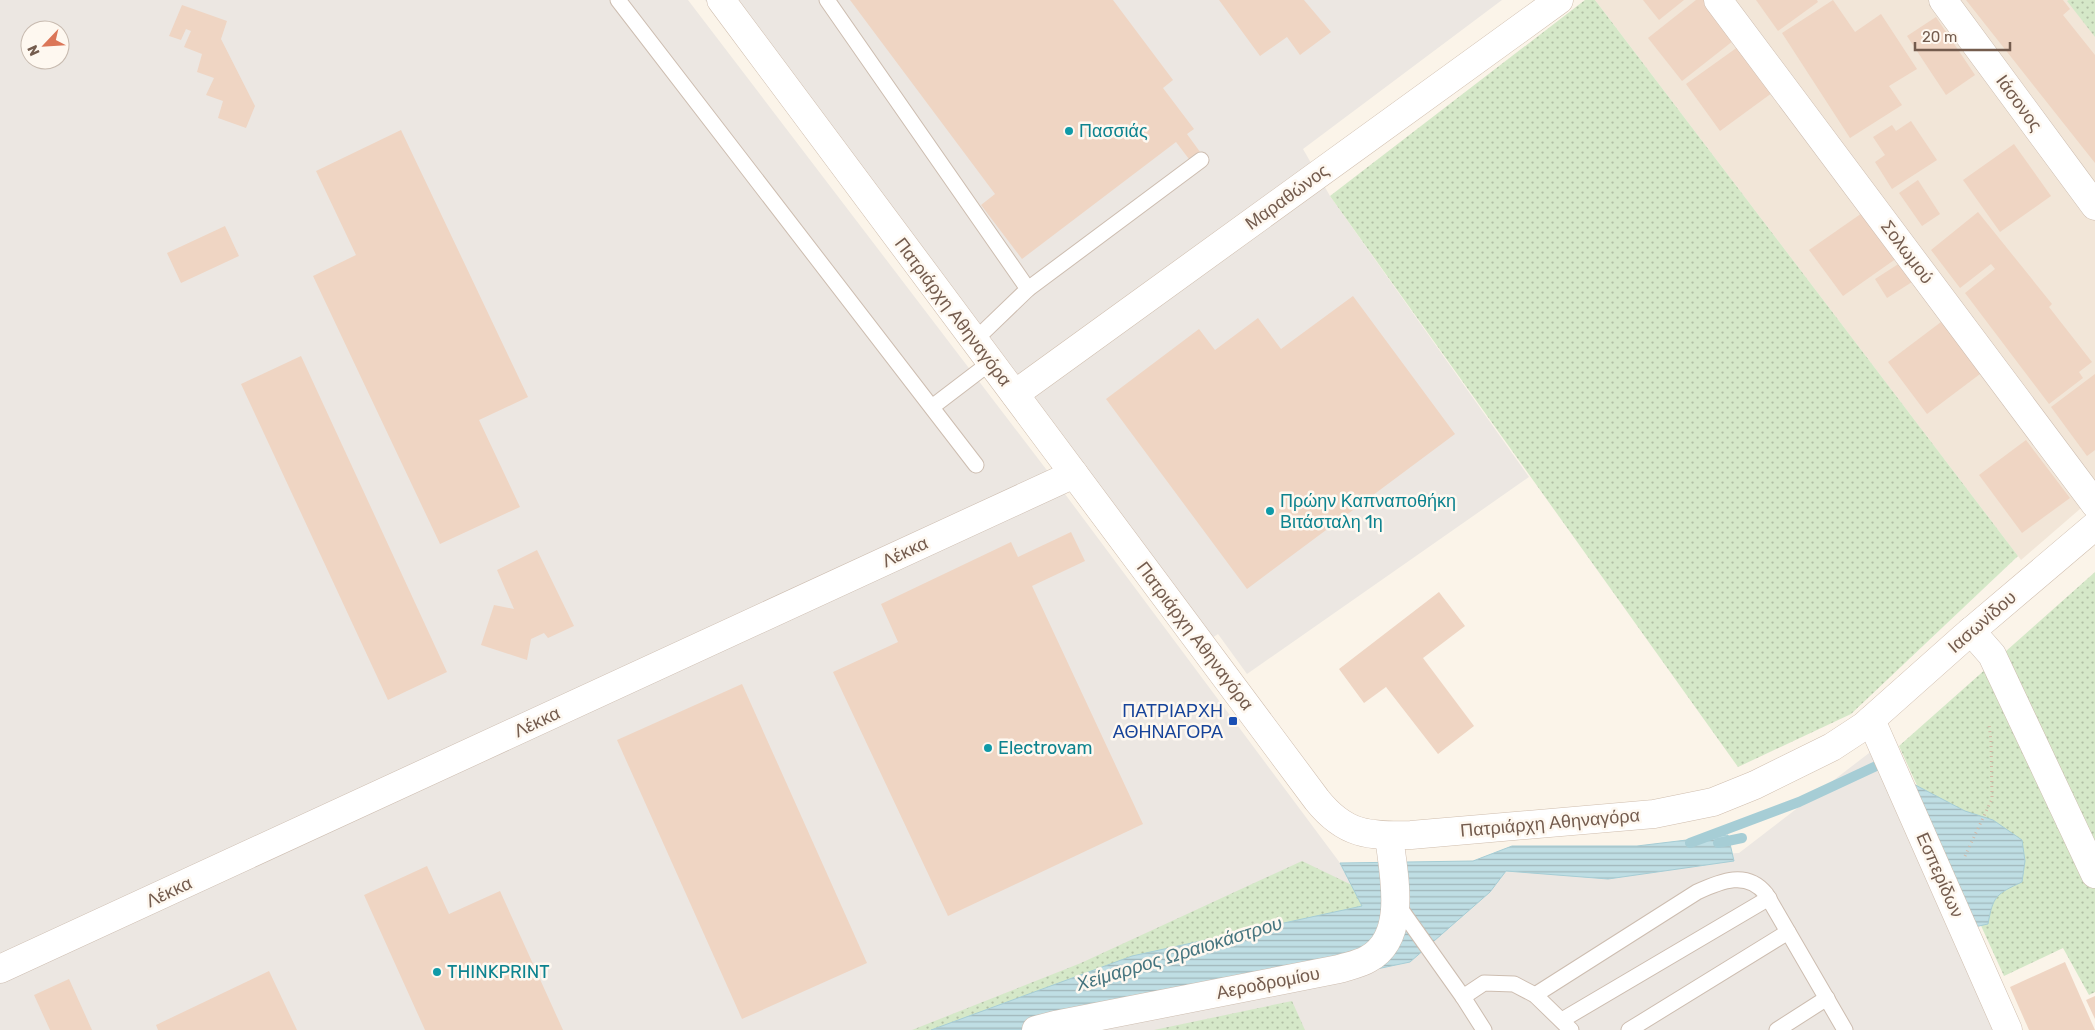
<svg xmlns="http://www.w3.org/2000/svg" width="2095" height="1030" viewBox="0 0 2095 1030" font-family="Rubik,sans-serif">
	<defs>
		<pattern id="grass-dots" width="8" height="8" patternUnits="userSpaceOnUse" patternTransform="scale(1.25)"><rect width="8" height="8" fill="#d5e8c8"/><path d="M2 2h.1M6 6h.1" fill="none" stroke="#b1bfa5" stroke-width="1.8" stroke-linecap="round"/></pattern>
		<pattern id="water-rules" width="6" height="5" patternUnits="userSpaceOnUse" patternTransform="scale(1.25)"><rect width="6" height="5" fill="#bfdee4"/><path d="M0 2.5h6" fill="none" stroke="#a0b7bb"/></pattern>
	</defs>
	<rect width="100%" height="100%" fill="#fbf4e9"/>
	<path fill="#f2e6d8" d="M 1595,0 L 2095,0 L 2095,496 L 2021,560 Z"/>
	<g fill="#ece7e2" fill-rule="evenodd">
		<path d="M 0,0 L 688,0 L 1065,494 L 1346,871 L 1739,853 L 1873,750 L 1993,1030 L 0,1030 ZM 30,30 L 60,30 L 60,60 L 30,60 Z"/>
		<path d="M 705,0 L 1502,0 L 1303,149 L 1330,196 L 1529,477 L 1247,674 L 1218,634 L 1191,652 L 1012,409 Z"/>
	</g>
	<g fill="url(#grass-dots)">
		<path d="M 1585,0 L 1595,0 L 2018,556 L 1851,714 L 1738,767 L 1330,196 Z"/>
		<path d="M 2069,0 L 2095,0 L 2095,37 L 2067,1 Z"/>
		<path d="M 2095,572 L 2095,992 L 2089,995 L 2063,948 L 2004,976 L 1899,746 Z"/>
		<path d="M 1302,861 L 1358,888 L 1367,912 L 1057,1030 L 912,1030 L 1081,963 Z"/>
		<path d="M 1292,1001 L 1305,1030 L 1154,1030 Z"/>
	</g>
	<g fill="url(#water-rules)" stroke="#a6cdd5">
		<path d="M 1902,778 L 1965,811 L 1993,820 L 2022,840 L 2025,861 L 2022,882 C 1996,894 1993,896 1988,924 L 1952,932 Z"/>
		<path d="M 1728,835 L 1734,861 L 1608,879 L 1506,871 L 1490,892 L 1410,962 L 1086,1030 L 931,1030 L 1132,956 L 1362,906 L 1340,863 L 1473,861 L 1512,846 L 1637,846 Z"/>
	</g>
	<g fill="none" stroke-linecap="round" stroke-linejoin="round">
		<g stroke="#a6cdd5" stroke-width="10">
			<path d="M 1690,843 L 1799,802 L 1887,761"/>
			<path d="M 1718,843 L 1742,838"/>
		</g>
	</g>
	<g fill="#efd5c3">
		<path d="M 850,0 L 1113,0 L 1173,80 L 1163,88 L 1194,129 L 1187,134 L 1203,156 L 1192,163 L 1176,142 L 1022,259 L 981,205 L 995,194 Z"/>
		<path d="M 1219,0 L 1304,0 L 1331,32 L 1300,55 L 1287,37 L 1260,56 Z"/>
		<path d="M 1643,0 L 1684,0 L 1659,20 Z"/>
		<path d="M 1696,0 L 1709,0 L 1738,37 L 1682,81 L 1648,38 Z"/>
		<path d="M 1756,0 L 1817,0 L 1818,2 L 1778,31 Z"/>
		<path d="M 1833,0 L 1855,32 L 1881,14 L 1917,69 L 1889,86 L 1902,105 L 1850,138 L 1782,33 Z"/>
		<path d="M 1966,0 L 2063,0 L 2070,9 L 2063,15 L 2095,55 L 2095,163 Z"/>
		<path d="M 182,5 L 227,21 L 221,39 L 255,106 L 246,128 L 218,118 L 223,101 L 206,95 L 214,78 L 197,72 L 202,54 L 184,47 L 191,31 L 186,29 L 181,40 L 169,36 Z"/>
		<path d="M 1936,17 L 1975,75 L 1946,95 L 1907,36 Z"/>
		<path d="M 1742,44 L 1776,90 L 1720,131 L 1686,84 Z"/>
		<path d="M 1911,121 L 1937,160 L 1892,189 L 1875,162 L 1885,155 L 1873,137 L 1892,125 L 1896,131 Z"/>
		<path d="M 401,130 L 528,397 L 479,420 L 520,507 L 440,544 L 313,276 L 356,255 L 316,171 Z"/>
		<path d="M 2014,144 L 2051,196 L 2000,232 L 1963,180 Z"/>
		<path d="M 1918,180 L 1940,214 L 1922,226 L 1899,193 Z"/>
		<path d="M 1865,211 L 1897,258 L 1843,296 L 1809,250 Z"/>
		<path d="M 1978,212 L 2052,304 L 2049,307 L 2092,362 L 2079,372 L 2083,378 L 2049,404 L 1965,293 L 1995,269 L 1991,264 L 1960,288 L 1931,250 Z"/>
		<path d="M 225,226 L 239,256 L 181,283 L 167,253 Z"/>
		<path d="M 1900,263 L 1912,282 L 1887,298 L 1875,279 Z"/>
		<path d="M 1353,296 L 1455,434 L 1247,589 L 1106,399 L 1199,329 L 1215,350 L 1258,318 L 1281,349 Z"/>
		<path d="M 1945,319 L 1984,371 L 1927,414 L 1888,362 Z"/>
		<path d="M 301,356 L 447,672 L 388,700 L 241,384 Z"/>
		<path d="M 2095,374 L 2095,450 L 2087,456 L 2051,407 Z"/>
		<path d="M 2026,440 L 2070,498 L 2022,533 L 1979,475 Z"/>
		<path d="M 1071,532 L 1085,561 L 1032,586 L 1143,824 L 948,916 L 833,672 L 898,642 L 881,604 L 1011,542 L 1018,557 Z"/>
		<path d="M 537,550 L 574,626 L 548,638 L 544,633 L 531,639 L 527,660 L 481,645 L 494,605 L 514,609 L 497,570 Z"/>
		<path d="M 1439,592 L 1465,626 L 1423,658 L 1474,726 L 1438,754 L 1386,687 L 1364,703 L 1339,669 Z"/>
		<path d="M 742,684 L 867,963 L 742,1019 L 617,740 Z"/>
		<path d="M 427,866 L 449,914 L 500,891 L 563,1030 L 425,1030 L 364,895 Z"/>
		<path d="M 2065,962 L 2095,1030 L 2029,1030 L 2010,987 Z"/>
		<path d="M 269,971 L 297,1030 L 158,1030 L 156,1025 Z"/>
		<path d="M 69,979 L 92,1030 L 50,1030 L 34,995 Z"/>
		<path d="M 2095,996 L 2095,1019 L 2086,1000 Z"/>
	</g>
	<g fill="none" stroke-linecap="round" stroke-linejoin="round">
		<defs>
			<g id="lane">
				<path d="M 618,0 L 976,465"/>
				<path d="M 827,0 L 1028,289 L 975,340"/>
				<path d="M 1028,289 L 1201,160"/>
				<path d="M 932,407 L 991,362"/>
				<path d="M 1397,904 L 1463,997 L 1484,1030"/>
				<path d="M 1535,995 L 1697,892 C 1721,881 1747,870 1766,894 L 1845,1030"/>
				<path d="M 1463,997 L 1484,983 L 1514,984 L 1535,995 L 1571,1030"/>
				<path d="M 1562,1020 L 1769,898"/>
				<path d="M 1629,1030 L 1788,932"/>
				<path d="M 1777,1030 L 1827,998"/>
			</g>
			<g id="street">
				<path d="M 1718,0 L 2095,504"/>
				<path d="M 1943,0 L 2095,206"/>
				<path d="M 1971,631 L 1992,655 L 2095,874"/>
				<path d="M 0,969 L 1074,474"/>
				<path d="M 1036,1030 L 1055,1025 L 1339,969 C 1348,966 1360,964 1368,959 C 1409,937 1393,872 1389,836"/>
			</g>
			<g id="secondary">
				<path d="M 721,0 L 1317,800 C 1345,835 1368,836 1411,835 L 1654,814 L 1713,802 L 1755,785 L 1832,747 L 1864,726 L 1963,638 L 2095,526"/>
				<path d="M 1015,394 L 1559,0"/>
				<path d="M 1871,720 L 2008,1030"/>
			</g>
		</defs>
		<use href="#lane" stroke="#cdbdb0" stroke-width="17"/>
		<use href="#street" stroke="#cdbdb0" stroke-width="29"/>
		<use href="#secondary" stroke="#cfbdad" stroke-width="29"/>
		<path stroke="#d4b8a6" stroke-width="3" stroke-dasharray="1 4" stroke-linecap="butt" d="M 1965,856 L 1992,799 L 1991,741 L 1989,724"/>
		<use href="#lane" stroke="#fff" stroke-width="15"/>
		<use href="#street" stroke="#fff" stroke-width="28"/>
		<use href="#secondary" stroke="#fff" stroke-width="28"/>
	</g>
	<g fill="#0f9aa8" stroke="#fef8f0" stroke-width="2">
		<circle cx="1069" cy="131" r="5"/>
		<circle cx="1270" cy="511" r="5"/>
		<circle cx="988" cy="748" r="5"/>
		<circle cx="437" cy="972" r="5"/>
	</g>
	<rect fill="#1a4fb4" stroke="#fef8f0" stroke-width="2" x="1228" y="716" width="10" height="10" rx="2.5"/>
	<g text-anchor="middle" stroke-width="5" stroke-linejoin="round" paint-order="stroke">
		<g font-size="18" fill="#745c4e" stroke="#fef8f0">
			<text transform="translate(2019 103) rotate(54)" y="6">Ιάσονος</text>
			<text transform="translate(1287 197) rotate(-36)" y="6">Μαραθώνος</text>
			<text transform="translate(1907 252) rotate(53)" y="6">Σολωμού</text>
			<text transform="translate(953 312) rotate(53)" y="6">Πατριάρχη Αθηναγόρα</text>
			<text transform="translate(905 552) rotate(-25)" y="6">Λέκκα</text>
			<text transform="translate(1982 622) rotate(-41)" y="6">Ιασωνίδου</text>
			<text transform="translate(1195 636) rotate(53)" y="6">Πατριάρχη Αθηναγόρα</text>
			<text transform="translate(537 722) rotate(-25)" y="6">Λέκκα</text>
			<text transform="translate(1550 823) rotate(-5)" y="6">Πατριάρχη Αθηναγόρα</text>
			<text transform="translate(1940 875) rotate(66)" y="6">Εσπερίδων</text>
			<text transform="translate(169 892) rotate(-25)" y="6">Λέκκα</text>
			<text transform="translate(1268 983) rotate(-11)" y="6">Αεροδρομίου</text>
		</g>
		<g font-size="18" fill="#0d838f" stroke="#fef8f0" text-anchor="start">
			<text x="1079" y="137">Πασσιάς</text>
			<text x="1280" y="507">Πρώην Καπναποθήκη<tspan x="1280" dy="21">Βιτάσταλη 1η</tspan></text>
			<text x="998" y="754">Electrovam</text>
			<text x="447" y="978">THINKPRINT</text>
		</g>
		<g font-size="18" fill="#164399" stroke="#fef8f0" text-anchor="end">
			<text x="1223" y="717">ΠΑΤΡΙΑΡΧΗ<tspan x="1223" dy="21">ΑΘΗΝΑΓΟΡΑ</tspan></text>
		</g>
		<g font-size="19" font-style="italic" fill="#46757f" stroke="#fef8f0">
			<text transform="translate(1179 953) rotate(-17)" y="7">Χείμαρρος Ωραιοκάστρου</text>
		</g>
	</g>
	<g transform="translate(45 45) rotate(245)"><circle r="24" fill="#fef8f0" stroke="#c7baaf"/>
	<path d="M0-4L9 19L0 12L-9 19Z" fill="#db7658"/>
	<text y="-8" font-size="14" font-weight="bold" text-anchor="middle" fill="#745c4e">N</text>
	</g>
	<path d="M1915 42v8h95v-8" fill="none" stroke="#745c4e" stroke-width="2.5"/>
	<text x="1922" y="42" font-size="15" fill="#745c4e" stroke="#fef8f0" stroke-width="4" paint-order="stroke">20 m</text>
</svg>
